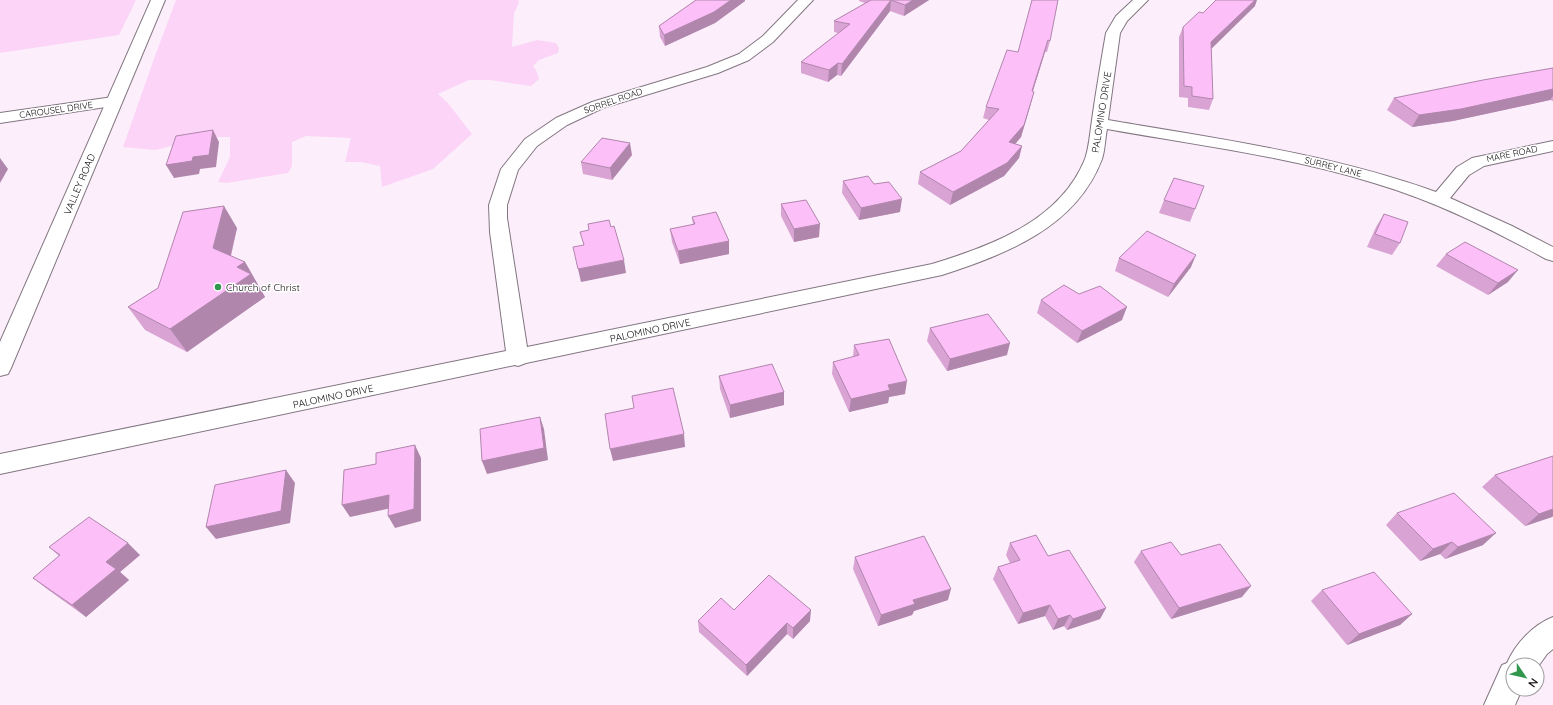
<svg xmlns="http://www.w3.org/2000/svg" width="1553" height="705" viewBox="0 0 1553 705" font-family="Quicksand,sans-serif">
	<rect width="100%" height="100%" fill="#fceffb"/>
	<g fill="#fbd4f7">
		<path d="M 0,0 L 136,0 L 119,35 L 0,53 Z"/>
		<path d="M 176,0 L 518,0 L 519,3 L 514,13 L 512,47 L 537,40 L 556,43 L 559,48 L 558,53 L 539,60 L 533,66 L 537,72 L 539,79 L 531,86 L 490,80 L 469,80 L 438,94 L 447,102 L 472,134 L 433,169 L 382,187 L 380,166 L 361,162 L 345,162 L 351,138 L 306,136 L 292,142 L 292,166 L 288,173 L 227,183 L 218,182 L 230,157 L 230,137 L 206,137 L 156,150 L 123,147 L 155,56 Z"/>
	</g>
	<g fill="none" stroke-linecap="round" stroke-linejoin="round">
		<defs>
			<g id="street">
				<path d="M 798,0 L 813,0 L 773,42 L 749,60 L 718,73 L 603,108 L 567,125 L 537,146 L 518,170 L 507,205 L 507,218 L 527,347 L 932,264 C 991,246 1060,221 1085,159 C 1089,148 1090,133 1092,120 C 1096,91 1101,62 1106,33 L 1116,16 L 1133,0 L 1148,0 L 1127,21 L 1120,33 L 1108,120 C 1219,139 1330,154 1436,192 L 1457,167 L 1472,158 L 1553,141 L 1553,151 L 1484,166 L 1469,175 L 1450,198 L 1512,226 L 1553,247 L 1553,261 L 1546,259 C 1491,229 1435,201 1374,183 C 1287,156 1196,145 1107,129 C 1105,139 1105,150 1102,159 C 1076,228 1006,254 942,275 L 526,363 L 518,366 L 515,365 L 0,474 L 0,454 L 506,351 L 490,232 L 489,205 L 501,169 L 525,139 L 556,118 L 592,102 L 707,67 L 739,54 L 763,36 Z"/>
				<path d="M 113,97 L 119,99 L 121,102 L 119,105 L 0,123 L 0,113 Z"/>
				<path d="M 1553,617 L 1553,649 L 1547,654 L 1537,668 L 1537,665 L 1513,665 L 1513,689 L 1522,689 L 1515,705 L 1484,705 L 1502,665 L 1507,663 C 1516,643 1533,625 1553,617 Z"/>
			</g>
			<path id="secondary" d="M 151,0 L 165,0 L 11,368 L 8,374 L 0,376 L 0,342 Z"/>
		</defs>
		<use href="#street" stroke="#827681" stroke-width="2"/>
		<use href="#secondary" stroke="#827681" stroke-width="2"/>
		<use href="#street" fill="#fff" fill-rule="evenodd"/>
		<use href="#secondary" fill="#fff" fill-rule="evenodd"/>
	</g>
	<g fill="#d9a4d4">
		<path d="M 696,0 L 745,0 L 745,1 L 715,23 L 665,46 L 660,37 L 659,26 Z"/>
		<path d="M 859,0 L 929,0 L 904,16 L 890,11 L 841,76 L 837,75 L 828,82 L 801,73 L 801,62 L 838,33 L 834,32 L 834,21 L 865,3 L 859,1 Z"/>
		<path d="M 1032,0 L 1050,41 L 1047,52 L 1045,52 L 1033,91 L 1031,103 L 1021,137 L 1015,144 L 1022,146 L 1019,158 L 1004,176 L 950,205 L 918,184 L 920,172 L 961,151 L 989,120 L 983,118 L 986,107 L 1018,52 Z"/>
		<path d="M 1255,6 L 1211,49 L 1213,99 L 1209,110 L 1188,107 L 1188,98 L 1179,97 L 1179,37 L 1183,27 Z"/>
		<path d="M 1553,68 L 1553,101 L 1550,100 L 1453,121 L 1412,127 L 1387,110 L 1394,98 Z"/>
		<path d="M 632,155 L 612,180 L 583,174 L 581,162 Z"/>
		<path d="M 843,181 L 874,184 L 900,212 L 859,220 L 842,193 Z"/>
		<path d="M 1164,200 L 1195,209 L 1190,222 L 1159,213 Z"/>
		<path d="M 781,204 L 819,237 L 794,242 L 781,216 Z"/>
		<path d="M 1384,214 L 1400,243 L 1392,255 L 1367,247 L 1376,227 Z"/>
		<path d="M 692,217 L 729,254 L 680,264 L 672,242 L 670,229 L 693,225 Z"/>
		<path d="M 237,228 L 231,256 L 245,262 L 265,297 L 187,352 L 145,330 L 128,307 L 158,288 Z"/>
		<path d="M 1446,254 L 1508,282 L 1488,295 L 1436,266 Z"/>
		<path d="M 1119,258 L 1191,267 L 1168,297 L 1115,271 Z"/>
		<path d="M 1079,294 L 1122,320 L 1077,343 L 1037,313 L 1041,300 Z"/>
		<path d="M 930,328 L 1007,355 L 947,371 L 927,341 Z"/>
		<path d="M 854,345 L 905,394 L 889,397 L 888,403 L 849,412 L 832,374 L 833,362 L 853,357 Z"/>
		<path d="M 719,376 L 784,392 L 784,405 L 730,418 L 720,389 Z"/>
		<path d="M 1553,456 L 1553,516 L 1552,517 L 1525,526 L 1482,487 L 1495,475 Z"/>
		<path d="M 1397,513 L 1483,545 L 1445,559 L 1440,554 L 1420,561 L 1386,525 Z"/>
		<path d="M 1010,543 L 1106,608 L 1100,619 L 1067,630 L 1064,626 L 1053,630 L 1045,616 L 1018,624 L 993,579 L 998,567 L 1010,563 L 1006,555 Z"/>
		<path d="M 49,547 L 140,555 L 120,572 L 129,580 L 86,617 L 47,589 L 33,578 L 59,556 Z"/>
		<path d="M 1141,551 L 1242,597 L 1171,619 L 1134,562 Z"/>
		<path d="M 855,557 L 948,600 L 914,611 L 912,615 L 878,626 L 853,569 Z"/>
		<path d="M 1322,590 L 1412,614 L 1400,625 L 1347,645 L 1311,601 Z"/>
		<path d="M 734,610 L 810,621 L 793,639 L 787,634 L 747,676 L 699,632 L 698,621 Z"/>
	</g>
	<g fill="#b086ad">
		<path d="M 731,0 L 745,0 L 745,1 L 715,23 L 665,46 L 664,35 Z"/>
		<path d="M 891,0 L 890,11 L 841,76 L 842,64 Z"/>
		<path d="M 913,0 L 929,0 L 904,16 L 905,5 Z"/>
		<path d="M 1255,0 L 1257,0 L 1255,6 L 1207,53 L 1211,42 Z"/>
		<path d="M 1048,40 L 1045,52 L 1029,103 L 1032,91 Z"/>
		<path d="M 838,63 L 837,75 L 828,82 L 829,70 Z"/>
		<path d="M 1553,89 L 1553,96 L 1550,100 L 1453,121 L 1412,127 L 1419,115 Z"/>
		<path d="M 1034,92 L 1031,103 L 1021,137 L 1007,154 L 1009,142 Z"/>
		<path d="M 213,130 L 219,142 L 216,167 L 200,169 L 199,174 L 174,178 L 166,165 L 193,157 Z"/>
		<path d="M 630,143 L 632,155 L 612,180 L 610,168 Z"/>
		<path d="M 1022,146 L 1019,158 L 1004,176 L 950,205 L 953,192 Z"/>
		<path d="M 0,158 L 8,169 L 0,183 Z"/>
		<path d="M 902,199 L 900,212 L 859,220 L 861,208 Z"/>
		<path d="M 224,206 L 237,228 L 227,271 L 213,248 Z"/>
		<path d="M 820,224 L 819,237 L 794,242 L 794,229 Z"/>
		<path d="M 729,241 L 729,254 L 680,264 L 678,251 Z"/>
		<path d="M 1196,255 L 1191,267 L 1168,297 L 1174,284 Z"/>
		<path d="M 624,260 L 626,273 L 581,282 L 578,269 Z"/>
		<path d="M 245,262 L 265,297 L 187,352 L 170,329 L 237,267 Z"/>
		<path d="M 1518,270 L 1508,282 L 1488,295 L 1498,283 Z"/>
		<path d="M 1127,307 L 1122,320 L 1077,343 L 1082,331 Z"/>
		<path d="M 1010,343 L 1007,355 L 947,371 L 950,359 Z"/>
		<path d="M 907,381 L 905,394 L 889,397 L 888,403 L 849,412 L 851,399 L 888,385 Z"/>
		<path d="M 784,392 L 784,405 L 730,418 L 730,405 Z"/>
		<path d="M 540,417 L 544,429 L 548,460 L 487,474 L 482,461 Z"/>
		<path d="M 684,434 L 685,447 L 613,461 L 610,449 Z"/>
		<path d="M 415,445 L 421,458 L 421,521 L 395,528 L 388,516 Z"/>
		<path d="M 286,470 L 295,483 L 290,523 L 216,539 L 206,527 Z"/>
		<path d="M 389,495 L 396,507 L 350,517 L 342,505 Z"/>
		<path d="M 1553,509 L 1553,516 L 1552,517 L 1525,526 L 1539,514 Z"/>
		<path d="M 1496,533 L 1483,545 L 1445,559 L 1458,547 Z"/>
		<path d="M 1452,542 L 1440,554 L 1420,561 L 1433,549 Z"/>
		<path d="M 128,543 L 140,555 L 120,572 L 129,580 L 86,617 L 72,605 L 106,562 Z"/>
		<path d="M 1251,586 L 1242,597 L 1171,619 L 1179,608 Z"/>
		<path d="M 951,589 L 948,600 L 914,611 L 912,615 L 878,626 L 881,615 L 913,600 Z"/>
		<path d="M 1050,605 L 1045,616 L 1018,624 L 1023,613 Z"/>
		<path d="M 1106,608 L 1100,619 L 1067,630 L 1073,619 Z"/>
		<path d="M 811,610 L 810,621 L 793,639 L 793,628 Z"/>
		<path d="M 1412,614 L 1400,625 L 1347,645 L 1359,634 Z"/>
		<path d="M 1070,615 L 1064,626 L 1053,630 L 1058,619 Z"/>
		<path d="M 787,623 L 787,634 L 747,676 L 746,665 Z"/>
	</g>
	<g fill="#fcbff7" stroke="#b086ad">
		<path d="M 696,0 L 731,0 L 714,12 L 664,35 L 659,26 Z"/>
		<path d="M 871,0 L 913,0 L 905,5 L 891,0 L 842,64 L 838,63 L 829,70 L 801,62 L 850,24 L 834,21 Z"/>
		<path d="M 1032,0 L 1058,0 L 1050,41 L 1048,40 L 1032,91 L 1034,92 L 1024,125 L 1009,142 L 1022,146 L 1007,163 L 953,192 L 920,172 L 961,151 L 999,109 L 986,107 L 1007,50 L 1018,52 Z"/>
		<path d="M 1216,0 L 1255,0 L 1211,42 L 1213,99 L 1192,96 L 1192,87 L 1184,86 L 1183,27 L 1199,12 L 1203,13 Z"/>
		<path d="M 1553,68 L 1553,89 L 1461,109 L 1419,115 L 1394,98 L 1483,80 Z"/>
		<path d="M 213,130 L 209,155 L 193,157 L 192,161 L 166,165 L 176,136 Z"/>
		<path d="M 602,138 L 630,143 L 610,168 L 581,162 Z"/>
		<path d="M 868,176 L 874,184 L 889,182 L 902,199 L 861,208 L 843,181 Z"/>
		<path d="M 1174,178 L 1204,186 L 1195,209 L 1164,200 Z"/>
		<path d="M 806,200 L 820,224 L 794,229 L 781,204 Z"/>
		<path d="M 224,206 L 213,248 L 245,262 L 237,267 L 251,274 L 170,329 L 128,307 L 158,288 L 183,212 Z"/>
		<path d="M 716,212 L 729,241 L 678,251 L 670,229 L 695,224 L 692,217 Z"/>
		<path d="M 1384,214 L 1408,222 L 1400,243 L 1375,234 Z"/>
		<path d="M 609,220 L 611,227 L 614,226 L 624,260 L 578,269 L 573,247 L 584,245 L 580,232 L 589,230 L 588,224 Z"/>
		<path d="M 1147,231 L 1196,255 L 1174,284 L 1119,258 Z"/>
		<path d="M 1465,242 L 1518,270 L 1498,283 L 1446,254 Z"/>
		<path d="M 1064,285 L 1079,294 L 1100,286 L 1127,307 L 1082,331 L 1041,300 Z"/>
		<path d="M 988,314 L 1010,343 L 950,359 L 930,328 Z"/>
		<path d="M 889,339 L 907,381 L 888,385 L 890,390 L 851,399 L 833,362 L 859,355 L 854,345 Z"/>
		<path d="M 772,364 L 784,392 L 730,405 L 719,376 Z"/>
		<path d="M 673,388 L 684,434 L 610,449 L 605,414 L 634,408 L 632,396 Z"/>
		<path d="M 540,417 L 544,448 L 482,461 L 480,429 Z"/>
		<path d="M 415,445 L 414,509 L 388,516 L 389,495 L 342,505 L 344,470 L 376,464 L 376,453 Z"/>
		<path d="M 1553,456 L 1553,509 L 1539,514 L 1495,475 Z"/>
		<path d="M 286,470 L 281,511 L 206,527 L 215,485 Z"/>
		<path d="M 1454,493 L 1496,533 L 1458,547 L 1452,542 L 1433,549 L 1397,513 Z"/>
		<path d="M 89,517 L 128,543 L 106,562 L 116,569 L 72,605 L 33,578 L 60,555 L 49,547 Z"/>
		<path d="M 1036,535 L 1048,556 L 1069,550 L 1106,608 L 1073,619 L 1070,615 L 1058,619 L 1050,605 L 1023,613 L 998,567 L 1020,560 L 1010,543 Z"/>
		<path d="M 924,536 L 951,589 L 913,600 L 915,604 L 881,615 L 855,557 Z"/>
		<path d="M 1171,542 L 1181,555 L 1220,544 L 1251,586 L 1179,608 L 1141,551 Z"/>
		<path d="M 1374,572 L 1412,614 L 1359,634 L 1322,590 Z"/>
		<path d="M 769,575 L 811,610 L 793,628 L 787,623 L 746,665 L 698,621 L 721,598 L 734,610 Z"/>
	</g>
	<circle fill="#30974d" stroke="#fff" stroke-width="1.5" cx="218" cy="287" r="4"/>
	<g text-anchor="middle" stroke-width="3" stroke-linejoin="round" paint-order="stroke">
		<g font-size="9" fill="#100c0f" stroke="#fff">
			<text transform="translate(613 101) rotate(-19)" y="3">SORREL ROAD</text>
			<text transform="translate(56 110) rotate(-8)" y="3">CAROUSEL DRIVE</text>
			<text transform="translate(1512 154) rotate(-12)" y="3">MARE ROAD</text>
			<text transform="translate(1333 167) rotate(14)" y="3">SURREY LANE</text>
		</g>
		<g font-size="10" fill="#100c0f" stroke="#fff">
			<text transform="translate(1101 112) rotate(-81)" y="4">PALOMINO DRIVE</text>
			<text transform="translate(79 184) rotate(-67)" y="4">VALLEY ROAD</text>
			<text transform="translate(650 330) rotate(-12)" y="4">PALOMINO DRIVE</text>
			<text transform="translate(333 396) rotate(-12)" y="4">PALOMINO DRIVE</text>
		</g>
		<g font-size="10" fill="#100c0f" stroke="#fff" text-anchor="start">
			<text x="226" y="291">Church of Christ</text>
		</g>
	</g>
	<g transform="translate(1525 677) rotate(125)"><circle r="19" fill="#ffffff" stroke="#9f9e9f"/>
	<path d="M0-3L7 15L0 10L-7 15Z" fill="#30974d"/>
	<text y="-6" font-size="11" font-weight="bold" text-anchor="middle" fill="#100c0f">N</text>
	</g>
</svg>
